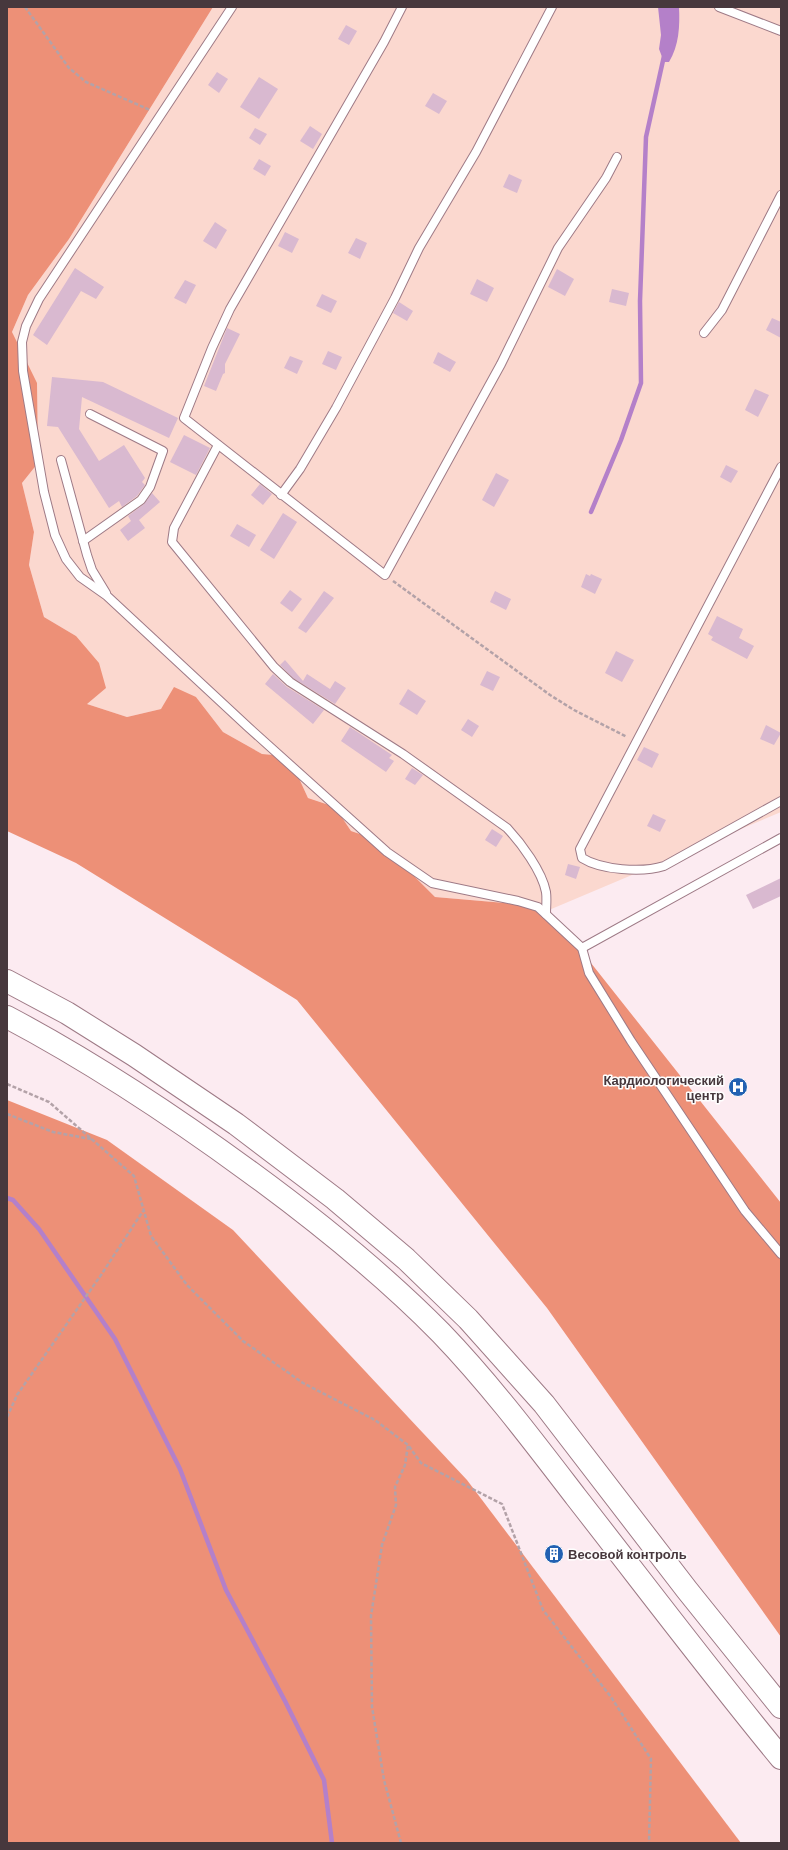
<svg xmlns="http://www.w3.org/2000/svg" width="788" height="1850" viewBox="0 0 788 1850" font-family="'DM Sans',sans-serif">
	<rect width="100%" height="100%" fill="#fcebf1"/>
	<path fill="#fbd8cf" d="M 213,7 L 781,7 L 781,812 L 549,910 L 505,903 L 435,897 L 378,840 L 351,831 L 335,807 L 308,798 L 297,774 L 286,756 L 262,754 L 223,732 L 196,697 L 161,709 L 127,717 L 87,704 L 76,636 L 44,617 L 29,565 L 34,532 L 22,483 L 38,463 L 12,332 L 28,295 L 69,239 Z"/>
	<g fill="#ed9077">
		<path d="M 7,7 L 213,7 L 69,239 L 28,295 L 12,332 L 37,383 L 38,463 L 22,483 L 34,532 L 29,565 L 44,617 L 76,636 L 99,663 L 106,688 L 87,704 L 127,717 L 161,709 L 174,687 L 196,697 L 223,732 L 262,754 L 286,756 L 297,774 L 308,798 L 335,807 L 351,831 L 378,840 L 435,897 L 505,903 L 549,910 L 781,1203 L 781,1637 L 547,1308 L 297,1000 L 76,863 L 7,831 Z"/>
		<path d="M 7,1100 L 107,1140 L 233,1230 L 467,1480 L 741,1843 L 7,1843 Z"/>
	</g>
	<path fill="#b480c9" d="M 658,7 L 679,7 C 680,26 679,46 669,62 L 664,62 L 659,49 L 661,35 Z"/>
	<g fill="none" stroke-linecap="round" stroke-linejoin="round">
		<g stroke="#b480c9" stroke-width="4.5">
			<path d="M 591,512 L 621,440 L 641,383 L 640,301 L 646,137 L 664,56"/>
			<path d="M 7,1198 L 13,1200 L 39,1229 L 115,1339 L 180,1469 L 226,1590 L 285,1701 L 324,1780 L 332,1843"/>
		</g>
	</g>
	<g fill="#d9b9d0">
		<path d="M 346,25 L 357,31 L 349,45 L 338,39 Z"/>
		<path d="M 217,72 L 228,79 L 219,93 L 208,85 Z"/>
		<path d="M 259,77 L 278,89 L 259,119 L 240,107 Z"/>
		<path d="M 433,93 L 447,101 L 439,114 L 425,106 Z"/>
		<path d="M 310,126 L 322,134 L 313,149 L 300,141 Z"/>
		<path d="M 255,128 L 267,134 L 260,145 L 249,138 Z"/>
		<path d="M 259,159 L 271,166 L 265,176 L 253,169 Z"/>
		<path d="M 509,174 L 522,180 L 517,193 L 503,187 Z"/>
		<path d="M 215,222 L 227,230 L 216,249 L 203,241 Z"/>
		<path d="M 285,232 L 299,239 L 292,253 L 278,246 Z"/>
		<path d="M 356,238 L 367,243 L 360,259 L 348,253 Z"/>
		<path d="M 75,268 L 104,287 L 96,299 L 81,291 L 47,345 L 33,335 Z"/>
		<path d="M 557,269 L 574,279 L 565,296 L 548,287 Z"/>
		<path d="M 477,279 L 494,288 L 487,302 L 470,294 Z"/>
		<path d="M 185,280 L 196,285 L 186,304 L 174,298 Z"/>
		<path d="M 612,289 L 629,293 L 626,306 L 609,302 Z"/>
		<path d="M 322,294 L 337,301 L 331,313 L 316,306 Z"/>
		<path d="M 399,302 L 413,311 L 407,321 L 393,313 Z"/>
		<path d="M 772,318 L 781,322 L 781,338 L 766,330 Z"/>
		<path d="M 227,328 L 240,334 L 225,364 L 225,373 L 223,374 L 216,391 L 204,386 Z"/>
		<path d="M 328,351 L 342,357 L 336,370 L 322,364 Z"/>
		<path d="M 438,352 L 456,362 L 450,372 L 433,363 Z"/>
		<path d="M 290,356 L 303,361 L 297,374 L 284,368 Z"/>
		<path d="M 52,377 L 103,382 L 178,418 L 169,438 L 82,397 L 79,429 L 99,461 L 124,445 L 145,478 L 142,482 L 145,485 L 137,496 L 122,507 L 119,501 L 109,508 L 58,427 L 47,426 Z"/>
		<path d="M 755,389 L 769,395 L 758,417 L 745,410 Z"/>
		<path d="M 184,435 L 210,448 L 196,475 L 170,462 Z"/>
		<path d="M 726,465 L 738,471 L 731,483 L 720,477 Z"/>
		<path d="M 496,473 L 509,480 L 494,507 L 482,500 Z"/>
		<path d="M 260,484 L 272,494 L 263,505 L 251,495 Z"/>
		<path d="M 152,493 L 160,502 L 139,520 L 145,528 L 128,541 L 120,530 L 131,521 L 128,516 L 144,504 Z"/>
		<path d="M 283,513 L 297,522 L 274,559 L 260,550 Z"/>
		<path d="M 237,524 L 256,535 L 249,547 L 230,536 Z"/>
		<path d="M 586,574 L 590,576 L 591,574 L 602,579 L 595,594 L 581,587 Z"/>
		<path d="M 290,590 L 302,599 L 292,612 L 280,603 Z"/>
		<path d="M 324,591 L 334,598 L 306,633 L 298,628 Z"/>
		<path d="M 495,591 L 511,599 L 506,610 L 490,602 Z"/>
		<path d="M 717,616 L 743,629 L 739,638 L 754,646 L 747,659 L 711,640 L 713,637 L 708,634 Z"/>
		<path d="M 616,651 L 634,660 L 622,682 L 605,673 Z"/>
		<path d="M 285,660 L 303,681 L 307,674 L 330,689 L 335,681 L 346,688 L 335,704 L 293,678 L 280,665 Z"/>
		<path d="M 487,671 L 500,677 L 493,691 L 480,685 Z"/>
		<path d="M 273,674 L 287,687 L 324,710 L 313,724 L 265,684 Z"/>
		<path d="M 408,689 L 426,701 L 417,715 L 399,704 Z"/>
		<path d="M 468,719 L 479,726 L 472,737 L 461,730 Z"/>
		<path d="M 766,725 L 781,733 L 774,745 L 760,739 Z"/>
		<path d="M 350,727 L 392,755 L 389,758 L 394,761 L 386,772 L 341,741 Z"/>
		<path d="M 644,747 L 659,754 L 652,768 L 637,760 Z"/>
		<path d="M 412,768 L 423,775 L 415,785 L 405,779 Z"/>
		<path d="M 653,814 L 666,820 L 660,832 L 647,826 Z"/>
		<path d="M 492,829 L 503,836 L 496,847 L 485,840 Z"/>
		<path d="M 568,864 L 580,867 L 576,879 L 565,875 Z"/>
		<path d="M 781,878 L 781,896 L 753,909 L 746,895 Z"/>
	</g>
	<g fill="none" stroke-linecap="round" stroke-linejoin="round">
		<defs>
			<g id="service">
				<path d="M 232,7 L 39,299 L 26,326 L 22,342 L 23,371 L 44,492 L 55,535 L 66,559 L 80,577 L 107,596 L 248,727 L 387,852 L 432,883 L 518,901 L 538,907 L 582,948 L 589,973 L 631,1041 L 745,1211 L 781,1254"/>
				<path d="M 402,7 L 384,42 L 230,309 L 212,348 L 184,418 L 385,575 L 501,364 L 558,248 L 606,178 L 617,157"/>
				<path d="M 719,7 L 781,31"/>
				<path d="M 704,333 L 722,310 L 781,195"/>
				<path d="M 218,445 L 174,528 L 172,542 L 274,667 L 290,682 L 403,754 L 507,828 C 521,843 542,871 546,892 C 547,899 546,907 546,914"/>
				<path d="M 61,460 L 87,555 L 92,570 L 106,593"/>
				<path d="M 781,467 L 580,849 L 582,858 C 601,870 642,873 664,866 L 781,801"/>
				<path d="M 281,495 L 300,469 L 336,408 L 395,298 L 419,248 L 476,152 L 552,7"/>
				<path d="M 83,541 L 141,500 L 150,487 L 163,451 L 90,414"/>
				<path d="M 582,948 L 781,838"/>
			</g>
			<g id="trunk">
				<path d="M 7,981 L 67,1013 L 134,1055 L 236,1124 L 335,1199 L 406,1259 L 468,1319 L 544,1404 L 687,1590 L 781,1707"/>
				<path d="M 7,1017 C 92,1062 172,1115 250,1172 C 317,1221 383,1274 441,1333 C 490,1384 533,1441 576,1497 C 644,1584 711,1673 781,1758"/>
			</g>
		</defs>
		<use href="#service" stroke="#9e7a86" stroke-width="10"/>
		<use href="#trunk" stroke="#9e7a86" stroke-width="24"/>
		<g stroke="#b3a2a8" stroke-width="2.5" stroke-dasharray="4 2" stroke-linecap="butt">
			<path d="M 25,7 L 69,68 L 86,82 L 150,110"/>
			<path d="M 393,581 L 550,695 L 574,710 L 627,737"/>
			<path d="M 7,1084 L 49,1102 L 134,1176 L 151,1236 L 187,1285 L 243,1341 L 303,1383 L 375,1420 L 408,1445 L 421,1463 L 502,1504 L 543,1610 L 611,1697 L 651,1759 L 649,1843"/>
			<path d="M 7,1114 L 53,1132 L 91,1139"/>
			<path d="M 7,1417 L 17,1395 L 101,1275 L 143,1211"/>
			<path d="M 401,1843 L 384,1780 L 372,1707 L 371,1616 L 382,1545 L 396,1505 L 395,1487 L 405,1465 L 408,1445"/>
		</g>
		<use href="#service" stroke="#fff" stroke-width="8"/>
		<use href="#trunk" stroke="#fff" stroke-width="22"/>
	</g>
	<defs>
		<symbol id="hospital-disc" viewBox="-11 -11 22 22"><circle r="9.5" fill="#2261b2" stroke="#fefefe"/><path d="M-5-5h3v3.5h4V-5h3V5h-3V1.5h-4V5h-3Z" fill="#fff"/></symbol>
		<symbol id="building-disc" viewBox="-11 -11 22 22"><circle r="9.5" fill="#2261b2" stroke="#fefefe"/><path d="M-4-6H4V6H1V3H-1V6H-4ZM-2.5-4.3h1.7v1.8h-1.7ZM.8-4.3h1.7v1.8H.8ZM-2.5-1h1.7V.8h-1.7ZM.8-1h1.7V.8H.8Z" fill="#fff"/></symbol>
	</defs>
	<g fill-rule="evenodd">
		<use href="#hospital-disc" x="727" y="1076" width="22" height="22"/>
		<use href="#building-disc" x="543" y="1543" width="22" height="22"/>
	</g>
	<g text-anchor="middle" stroke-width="3" stroke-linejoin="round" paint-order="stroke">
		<g font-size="13" font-weight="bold" fill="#47383d" stroke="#fefefe" text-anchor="end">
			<text x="724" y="1085">Кардиологический<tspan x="724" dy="15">центр</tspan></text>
			<text x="568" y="1559" text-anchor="start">Весовой контроль</text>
		</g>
	</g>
	<rect width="788" height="1850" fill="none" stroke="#47383d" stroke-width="16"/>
</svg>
